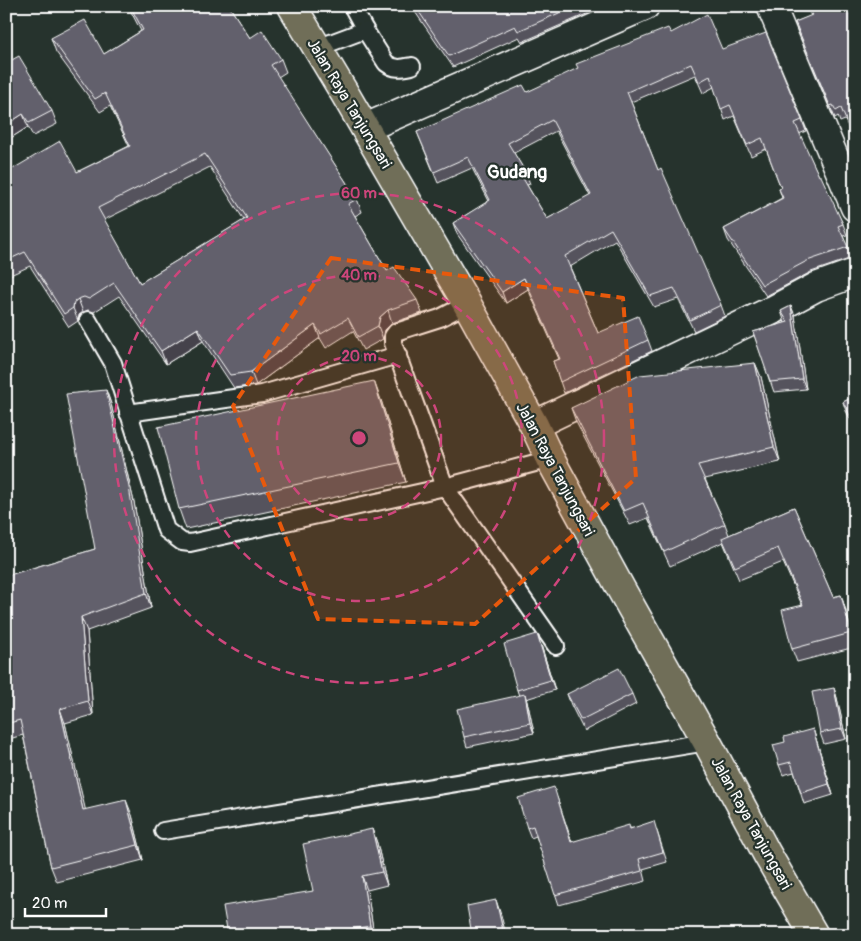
<svg xmlns="http://www.w3.org/2000/svg" width="861" height="941" viewBox="0 0 861 941" font-family="Pangolin,sans-serif">
	<rect width="100%" height="100%" fill="#26332d"/>
	<filter id="ink" filterUnits="userSpaceOnUse"><feTurbulence type="fractalNoise" baseFrequency=".02" numOctaves="2"/><feDisplacementMap in="SourceGraphic" scale="10" xChannelSelector="R" yChannelSelector="G"/><feConvolveMatrix kernelMatrix="1 2 1 2 8 2 1 2 1" color-interpolation-filters="sRGB"/></filter>
	<g filter="url(#ink)">
		<g fill="none" stroke-linecap="round" stroke-linejoin="round">
			<defs>
				<g id="lane">
					<path d="M 352,6 L 365,30"/>
					<path d="M 317,48 L 365,30 L 386,63 C 395,70 402,68 412,66"/>
					<path d="M 467,304 L 440,318 L 396,332 L 393,336 L 393,343 L 445,487 L 556,646"/>
					<path d="M 88,320 L 113,363 L 166,530 L 182,542 L 190,543 L 445,487 L 550,459"/>
					<path d="M 128,413 L 262,394 L 398,355"/>
					<path d="M 163,831 L 707,742"/>
				</g>
				<g id="street">
					<path d="M 771,6 L 855,207"/>
					<path d="M 365,128 L 645,6"/>
					<path d="M 534,425 L 775,309 L 816,287 L 855,273"/>
				</g>
				<path id="highway" d="M 292,6 L 345,94 L 467,304 L 534,425 L 550,459 L 621,589 L 707,742 L 767,854 L 814,935"/>
			</defs>
			<use href="#lane" stroke="#fff" stroke-width="20"/>
			<use href="#street" stroke="#fff" stroke-width="31"/>
			<use href="#highway" stroke="#fff" stroke-width="31"/>
			<use href="#lane" stroke="#26332d" stroke-width="16"/>
			<use href="#street" stroke="#26332d" stroke-width="28"/>
			<use href="#highway" stroke="#706e59" stroke-width="28"/>
		</g>
		<g fill="#54535d" stroke="#fff" fill-rule="evenodd">
			<path d="M 128,6 L 229,6 L 250,38 L 281,59 L 286,72 L 278,77 L 357,199 L 362,212 L 355,216 L 387,271 L 417,300 L 422,313 L 392,323 L 385,330 L 383,339 L 363,350 L 353,331 L 326,348 L 320,338 L 256,385 L 234,388 L 203,341 L 166,364 L 119,296 L 94,312 L 88,310 L 83,312 L 79,315 L 78,321 L 69,327 L 30,266 L 6,277 L 6,173 L 77,172 L 129,146 L 110,106 L 100,112 L 56,52 L 51,38 L 104,54 L 141,31 ZM 210,167 L 244,220 L 140,283 L 104,220 Z"/>
			<path d="M 411,6 L 605,6 L 522,42 L 519,37 L 453,67 Z"/>
			<path d="M 806,6 L 855,6 L 855,143 L 845,120 L 840,122 L 838,116 L 835,118 L 795,22 L 811,16 Z"/>
			<path d="M 671,33 L 722,49 L 802,120 L 806,131 L 799,134 L 819,176 L 843,224 L 847,235 L 843,236 L 852,258 L 811,272 L 766,296 L 728,240 L 724,229 L 782,198 L 779,189 L 781,188 L 766,149 L 751,156 L 734,116 L 725,120 L 714,87 L 703,93 L 695,75 L 631,102 L 658,170 L 721,305 L 725,316 L 694,331 L 678,299 L 654,307 L 615,240 L 570,267 L 598,333 L 648,340 L 652,351 L 564,393 L 553,361 L 559,359 L 528,289 L 506,303 L 457,234 L 453,223 L 489,201 L 472,168 L 438,183 L 417,132 L 527,92 ZM 556,131 L 590,196 L 547,219 L 527,185 L 530,184 L 526,173 L 514,153 Z"/>
			<path d="M 8,62 L 52,111 L 57,124 L 33,136 L 28,127 L 6,141 Z"/>
			<path d="M 791,306 L 795,316 L 806,389 L 774,392 L 753,332 L 785,323 L 781,311 Z"/>
			<path d="M 755,363 L 761,377 L 780,462 L 705,479 L 725,524 L 729,535 L 794,507 L 833,597 L 841,595 L 845,608 L 855,643 L 855,647 L 797,662 L 792,649 L 802,605 L 783,562 L 739,580 L 723,542 L 670,566 L 648,518 L 630,525 L 576,422 L 571,408 Z"/>
			<path d="M 106,390 L 111,404 L 134,502 L 151,608 L 87,631 L 93,715 L 65,723 L 85,810 L 132,815 L 143,860 L 57,882 L 51,867 L 23,735 L 9,739 L 6,739 L 6,576 L 95,549 Z"/>
			<path d="M 855,396 L 855,428 L 846,411 L 843,402 Z"/>
			<path d="M 381,400 L 406,482 L 186,529 L 179,509 Z"/>
			<path d="M 541,645 L 555,690 L 526,699 L 528,705 L 534,733 L 467,747 L 464,737 L 519,696 L 517,690 Z"/>
			<path d="M 834,688 L 837,698 L 846,739 L 824,744 L 820,733 Z"/>
			<path d="M 567,694 L 632,694 L 636,704 L 584,731 L 571,705 Z"/>
			<path d="M 813,729 L 833,795 L 804,804 L 794,772 L 783,775 L 779,765 L 785,742 Z"/>
			<path d="M 557,797 L 572,842 L 630,828 L 657,831 L 667,862 L 643,869 L 646,881 L 559,905 L 536,836 L 531,838 L 527,828 Z"/>
			<path d="M 372,829 L 377,843 L 387,885 L 367,890 L 374,935 L 228,935 L 313,891 Z"/>
		</g>
		<g fill="#45434c" stroke="#fff">
			<path d="M 23,114 L 28,127 L 6,141 L 6,125 Z"/>
			<path d="M 524,278 L 528,289 L 506,303 L 502,292 Z"/>
			<path d="M 78,299 L 83,312 L 79,315 L 78,321 L 73,308 L 74,302 Z"/>
			<path d="M 791,306 L 795,316 L 806,389 L 802,379 Z"/>
			<path d="M 388,310 L 392,323 L 385,330 L 383,339 L 378,326 L 380,317 Z"/>
			<path d="M 315,325 L 320,338 L 256,385 L 251,372 Z"/>
			<path d="M 198,328 L 203,341 L 166,364 L 161,351 Z"/>
			<path d="M 755,363 L 761,377 L 780,462 L 774,447 Z"/>
			<path d="M 374,381 L 381,400 L 406,482 L 399,463 Z"/>
			<path d="M 106,390 L 111,404 L 134,502 L 151,608 L 146,593 Z"/>
			<path d="M 841,595 L 845,608 L 855,644 L 851,633 Z"/>
			<path d="M 81,617 L 87,631 L 93,715 L 88,701 Z"/>
			<path d="M 537,634 L 541,645 L 555,690 L 551,680 Z"/>
			<path d="M 834,688 L 837,698 L 846,739 L 842,729 Z"/>
			<path d="M 525,694 L 528,705 L 534,733 L 530,723 Z"/>
			<path d="M 60,709 L 65,723 L 89,825 L 83,810 Z"/>
			<path d="M 813,729 L 816,739 L 833,795 L 829,784 Z"/>
			<path d="M 126,800 L 132,815 L 143,860 L 138,845 Z"/>
			<path d="M 372,829 L 377,843 L 387,885 L 382,872 Z"/>
			<path d="M 362,876 L 367,890 L 374,935 L 373,935 L 370,926 Z"/>
			<path d="M 496,900 L 501,915 L 506,935 L 504,935 Z"/>
		</g>
		<g fill="#62606c" stroke="#fff" fill-rule="evenodd">
			<path d="M 130,6 L 229,6 L 250,38 L 262,30 L 281,59 L 271,65 L 357,199 L 348,204 L 387,271 L 394,267 L 417,300 L 388,310 L 380,317 L 378,326 L 358,337 L 348,318 L 321,334 L 315,325 L 251,372 L 230,375 L 198,328 L 161,351 L 114,283 L 89,299 L 84,297 L 78,299 L 74,302 L 73,308 L 64,314 L 25,252 L 6,261 L 6,173 L 60,141 L 77,172 L 130,146 L 105,93 L 95,99 L 51,38 L 85,20 L 104,54 L 143,30 ZM 205,154 L 247,218 L 140,283 L 98,208 Z"/>
			<path d="M 415,6 L 575,6 L 518,31 L 515,26 L 449,56 Z"/>
			<path d="M 808,6 L 855,6 L 855,142 L 841,108 L 836,111 L 833,105 L 830,106 L 795,22 L 812,15 Z"/>
			<path d="M 707,14 L 722,49 L 766,33 L 802,120 L 795,123 L 819,176 L 821,176 L 843,224 L 838,226 L 848,247 L 807,261 L 762,285 L 724,229 L 783,198 L 779,189 L 781,188 L 762,138 L 747,145 L 730,105 L 721,109 L 710,76 L 699,82 L 691,64 L 627,92 L 658,170 L 661,168 L 721,305 L 690,320 L 674,288 L 650,296 L 611,229 L 565,256 L 598,333 L 638,316 L 648,340 L 560,382 L 553,361 L 560,359 L 524,278 L 502,292 L 453,223 L 490,200 L 468,157 L 434,172 L 417,132 L 523,85 L 527,92 L 578,68 L 576,64 L 668,28 L 671,33 ZM 552,120 L 591,195 L 547,219 L 521,175 L 526,173 L 508,143 Z"/>
			<path d="M 19,56 L 52,111 L 29,123 L 23,114 L 6,125 L 6,58 L 8,62 Z"/>
			<path d="M 791,306 L 802,379 L 770,382 L 753,332 L 788,322 L 781,311 Z"/>
			<path d="M 755,363 L 774,447 L 698,465 L 725,524 L 664,552 L 643,503 L 624,511 L 571,408 L 640,375 Z"/>
			<path d="M 374,381 L 399,463 L 179,509 L 158,427 Z"/>
			<path d="M 106,390 L 129,487 L 146,593 L 81,617 L 88,701 L 60,709 L 83,810 L 126,800 L 138,845 L 51,867 L 20,720 L 6,724 L 6,576 L 95,549 L 66,394 Z"/>
			<path d="M 855,396 L 855,425 L 843,402 Z"/>
			<path d="M 794,507 L 833,597 L 841,595 L 851,633 L 792,649 L 782,610 L 803,605 L 778,548 L 735,567 L 722,538 Z"/>
			<path d="M 537,634 L 551,680 L 517,690 L 504,644 Z"/>
			<path d="M 619,668 L 632,694 L 581,720 L 567,694 Z"/>
			<path d="M 834,688 L 842,729 L 820,733 L 812,692 Z"/>
			<path d="M 525,694 L 530,723 L 464,737 L 457,709 Z"/>
			<path d="M 813,729 L 829,784 L 801,793 L 791,762 L 779,765 L 773,745 L 785,742 L 784,737 Z"/>
			<path d="M 554,787 L 571,842 L 629,825 L 630,829 L 654,821 L 663,852 L 639,859 L 642,871 L 555,895 L 533,826 L 527,828 L 518,798 Z"/>
			<path d="M 372,829 L 382,872 L 362,876 L 370,926 L 316,935 L 228,935 L 223,906 L 313,891 L 303,844 Z"/>
			<path d="M 496,900 L 504,935 L 472,935 L 467,906 Z"/>
		</g>
	</g>
	<path fill="#e8590c" fill-opacity="0.2" stroke="#e8590c" stroke-width="4" stroke-dasharray="10 6" stroke-linejoin="round" d="M 331,258 L 623,298 L 636,478 L 475,624 L 318,619 L 233,406 Z"/>
	<g fill="none" stroke="#ce467c" stroke-width="2.5" stroke-dasharray="9 6">
		<circle cx="359" cy="438" r="82"/>
		<circle cx="359" cy="438" r="163"/>
		<circle cx="359" cy="438" r="245"/>
	</g>
	<g text-anchor="middle" stroke-width="4.5" stroke-linejoin="round" paint-order="stroke">
		<g font-size="16" fill="#fff" stroke="#26332d">
			<text transform="translate(350 103) rotate(59)" y="6">Jalan Raya Tanjungsari</text>
			<text transform="translate(556 469) rotate(62)" y="6">Jalan Raya Tanjungsari</text>
			<text transform="translate(752 823) rotate(61)" y="6">Jalan Raya Tanjungsari</text>
		</g>
		<g font-size="19" font-weight="bold" fill="#fff" stroke="#26332d">
			<text x="517" y="178">Gudang</text>
		</g>
	</g>
	<circle cx="359" cy="438" r="8" fill="#ce467c" stroke="#26332d" stroke-width="2.5"/>
	<g font-size="15" text-anchor="middle" font-weight="bold" fill="#ce467c" stroke="#26332d" stroke-width="4.5" stroke-linejoin="round" paint-order="stroke">
		<text x="359" y="198">60 m</text>
		<text x="359" y="280">40 m</text>
		<text x="359" y="361">20 m</text>
	</g>
	<rect width="861" height="941" fill="none" stroke="#26332d" stroke-width="25"/>
	<rect x="12" y="12" width="836" height="916" fill="none" stroke="#fff" stroke-width="2" filter="url(#ink)"/>
	<path d="M25 908v8h81v-8" fill="none" stroke="#ffffff" stroke-width="2.5"/>
	<text x="32" y="908" font-size="15" fill="#ffffff" stroke="#26332d" stroke-width="4" paint-order="stroke">20 m</text>
</svg>
